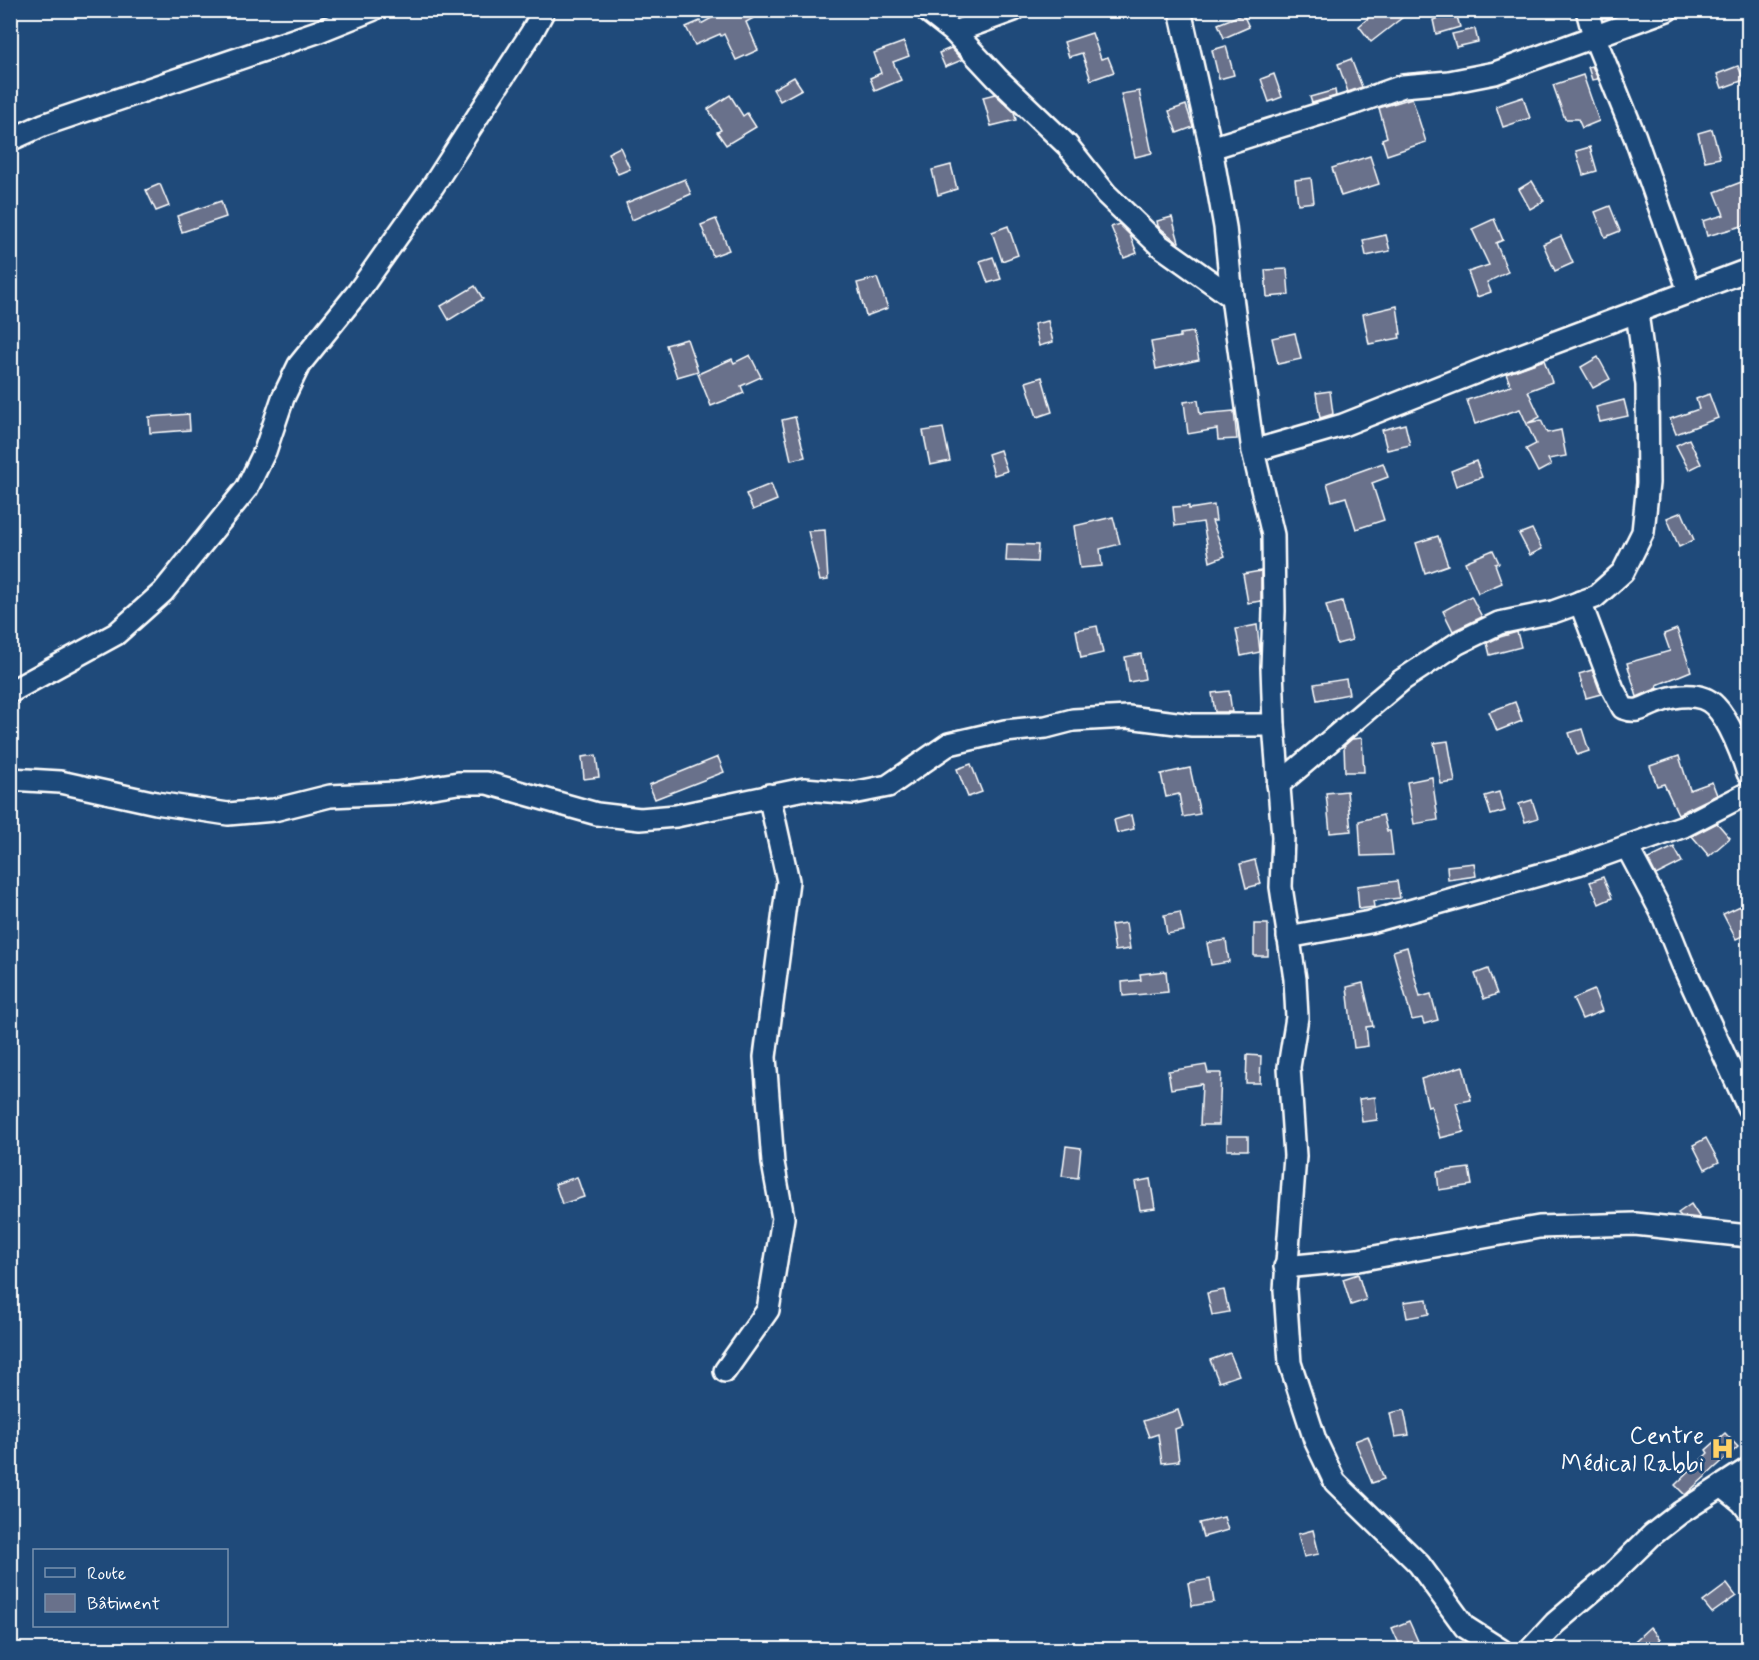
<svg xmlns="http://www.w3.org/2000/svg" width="1759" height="1660" viewBox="0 0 1759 1660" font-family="Mynerve,sans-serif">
	<rect width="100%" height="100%" fill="#1f4a7a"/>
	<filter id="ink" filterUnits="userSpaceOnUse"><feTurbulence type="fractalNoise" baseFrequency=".0167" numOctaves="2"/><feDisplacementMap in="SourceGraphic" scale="12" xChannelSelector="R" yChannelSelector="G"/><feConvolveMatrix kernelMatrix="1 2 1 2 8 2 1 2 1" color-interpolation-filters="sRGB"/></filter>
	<g filter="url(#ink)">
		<g fill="#69718b" stroke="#fff" stroke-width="1.5">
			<path d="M 726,10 L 768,10 L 746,22 L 758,50 L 736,60 L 724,34 L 721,36 L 720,34 L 695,45 L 686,27 L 700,21 L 701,24 Z"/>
			<path d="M 1378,10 L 1412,10 L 1371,42 L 1359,26 Z"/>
			<path d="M 1456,13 L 1460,27 L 1436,34 L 1433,20 Z"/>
			<path d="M 1243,14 L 1249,27 L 1224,38 L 1218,24 Z"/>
			<path d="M 1475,29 L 1478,42 L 1456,47 L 1452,34 Z"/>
			<path d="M 1092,33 L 1101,59 L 1108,57 L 1114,72 L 1091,80 L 1082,53 L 1069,57 L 1064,42 Z"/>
			<path d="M 904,42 L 909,56 L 893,62 L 901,80 L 875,91 L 870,78 L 881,73 L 874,53 Z"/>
			<path d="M 1226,46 L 1234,75 L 1219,79 L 1212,50 Z"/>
			<path d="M 951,48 L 962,60 L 945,67 L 939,53 Z"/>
			<path d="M 1351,59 L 1362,87 L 1348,92 L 1338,64 Z"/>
			<path d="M 1592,66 L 1598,79 L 1592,80 L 1588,67 Z"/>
			<path d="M 1738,66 L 1744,80 L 1722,88 L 1717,74 Z"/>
			<path d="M 1274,74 L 1282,97 L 1269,102 L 1261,79 Z"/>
			<path d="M 1583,75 L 1599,121 L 1582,128 L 1578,119 L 1565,119 L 1553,85 Z"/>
			<path d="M 794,77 L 802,89 L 780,101 L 773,89 Z"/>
			<path d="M 1335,90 L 1336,96 L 1312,103 L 1310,97 Z"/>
			<path d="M 1139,91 L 1152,153 L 1135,157 L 1121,94 Z"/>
			<path d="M 995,94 L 1014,112 L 1016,120 L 991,126 L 983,97 Z"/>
			<path d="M 730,95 L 743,116 L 747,113 L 756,127 L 726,145 L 717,132 L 721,130 L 708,109 Z"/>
			<path d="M 1523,97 L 1530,118 L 1503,127 L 1496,106 Z"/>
			<path d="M 1412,98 L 1426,142 L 1387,155 L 1382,139 L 1387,137 L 1379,108 Z"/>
			<path d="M 1186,105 L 1193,127 L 1177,133 L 1169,111 Z"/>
			<path d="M 1712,129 L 1720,158 L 1705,161 L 1698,133 Z"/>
			<path d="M 620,147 L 630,169 L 618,174 L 608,153 Z"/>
			<path d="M 1590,147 L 1597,171 L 1583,175 L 1576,151 Z"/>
			<path d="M 1370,156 L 1379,184 L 1341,196 L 1332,168 Z"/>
			<path d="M 951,165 L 957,189 L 938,195 L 932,170 Z"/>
			<path d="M 1311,178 L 1314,202 L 1298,204 L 1295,180 Z"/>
			<path d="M 685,179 L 691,194 L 632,220 L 626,203 Z"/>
			<path d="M 1532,181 L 1544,201 L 1530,209 L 1519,189 Z"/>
			<path d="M 1744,181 L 1749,192 L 1749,224 L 1707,236 L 1703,221 L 1724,215 L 1715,192 Z"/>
			<path d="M 160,184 L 169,206 L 156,211 L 146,190 Z"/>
			<path d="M 221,201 L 226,217 L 182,232 L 177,216 Z"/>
			<path d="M 1610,206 L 1620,231 L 1605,237 L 1595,212 Z"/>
			<path d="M 1172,217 L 1179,242 L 1177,242 L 1158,226 L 1157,221 Z"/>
			<path d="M 716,219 L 729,250 L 713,256 L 701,225 Z"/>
			<path d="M 1494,219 L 1503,240 L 1496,243 L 1508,272 L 1487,282 L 1491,292 L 1477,297 L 1468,272 L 1489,265 L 1472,229 Z"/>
			<path d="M 1119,224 L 1130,235 L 1137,253 L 1124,258 L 1111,227 Z"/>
			<path d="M 1008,226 L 1018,255 L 1002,261 L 992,232 Z"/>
			<path d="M 1386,235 L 1390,251 L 1366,256 L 1363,240 Z"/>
			<path d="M 1561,236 L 1573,263 L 1555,271 L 1543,244 Z"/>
			<path d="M 993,257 L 1001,279 L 988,283 L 980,261 Z"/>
			<path d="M 1287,269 L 1289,295 L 1267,297 L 1265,270 Z"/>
			<path d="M 877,278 L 888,308 L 866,316 L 857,283 Z"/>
			<path d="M 475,286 L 483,299 L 449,320 L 441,306 Z"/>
			<path d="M 1397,306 L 1401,334 L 1399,334 L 1400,338 L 1369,344 L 1363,314 Z"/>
			<path d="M 1048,321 L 1053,342 L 1039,346 L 1034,324 Z"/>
			<path d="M 1193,332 L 1199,360 L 1156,369 L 1151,342 L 1180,337 L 1180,334 Z"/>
			<path d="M 1295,333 L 1301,359 L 1278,364 L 1272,338 Z"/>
			<path d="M 687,339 L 698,371 L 677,377 L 666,345 Z"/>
			<path d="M 750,355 L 761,377 L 741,386 L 744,393 L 711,406 L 698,374 L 732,359 L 734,363 Z"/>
			<path d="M 1598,357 L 1610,379 L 1593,388 L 1581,367 Z"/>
			<path d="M 1544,360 L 1552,382 L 1528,391 L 1540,417 L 1528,423 L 1541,420 L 1547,433 L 1561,430 L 1566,456 L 1548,459 L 1551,465 L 1538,472 L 1526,449 L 1536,444 L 1520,409 L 1475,424 L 1467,400 L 1511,386 L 1506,374 Z"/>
			<path d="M 1042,377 L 1052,412 L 1037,417 L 1026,382 Z"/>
			<path d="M 1330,391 L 1333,414 L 1320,418 L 1316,393 Z"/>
			<path d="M 1709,394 L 1718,418 L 1676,434 L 1670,419 L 1699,409 L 1696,399 Z"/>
			<path d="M 1198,400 L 1200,414 L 1234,411 L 1237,439 L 1218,440 L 1217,429 L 1188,434 L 1184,402 Z"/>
			<path d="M 1624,400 L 1628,416 L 1600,422 L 1596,407 Z"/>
			<path d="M 189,414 L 190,430 L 150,433 L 149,417 Z"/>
			<path d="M 795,417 L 805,457 L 791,460 L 782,420 Z"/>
			<path d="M 1405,424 L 1410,445 L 1387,450 L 1382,430 Z"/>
			<path d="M 943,428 L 950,461 L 930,465 L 923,431 Z"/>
			<path d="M 1689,439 L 1701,464 L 1689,470 L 1676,445 Z"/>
			<path d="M 1000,450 L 1007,471 L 994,475 L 988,454 Z"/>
			<path d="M 1476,461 L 1482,477 L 1456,486 L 1451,471 Z"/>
			<path d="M 1383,463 L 1388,477 L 1372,483 L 1384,520 L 1356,529 L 1346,497 L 1332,501 L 1327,483 Z"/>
			<path d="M 771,484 L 777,500 L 753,510 L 746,494 Z"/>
			<path d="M 1214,505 L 1216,521 L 1212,521 L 1225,556 L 1210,562 L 1203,522 L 1175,526 L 1173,507 L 1189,506 L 1189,509 Z"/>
			<path d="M 1682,512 L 1694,540 L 1679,547 L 1667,518 Z"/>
			<path d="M 1113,517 L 1120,544 L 1100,549 L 1102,566 L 1080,568 L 1074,526 Z"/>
			<path d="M 1532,529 L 1542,549 L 1530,555 L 1519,534 Z"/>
			<path d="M 825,530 L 828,580 L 820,581 L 808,531 Z"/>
			<path d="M 1438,536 L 1448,565 L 1425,573 L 1416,543 Z"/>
			<path d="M 1007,544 L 1038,545 L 1037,562 L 1006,561 Z"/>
			<path d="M 1493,550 L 1499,563 L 1495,564 L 1502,583 L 1478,593 L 1465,562 Z"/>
			<path d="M 1261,571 L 1261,601 L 1248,603 L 1243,574 Z"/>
			<path d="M 1471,596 L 1482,617 L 1453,631 L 1443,611 Z"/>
			<path d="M 1342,601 L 1352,640 L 1337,644 L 1326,605 Z"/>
			<path d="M 1257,625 L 1260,652 L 1241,656 L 1236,629 Z"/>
			<path d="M 1097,626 L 1103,653 L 1081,658 L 1076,630 Z"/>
			<path d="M 1677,629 L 1691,671 L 1657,685 L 1658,688 L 1637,697 L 1627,663 L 1670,651 L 1664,634 Z"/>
			<path d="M 1517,632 L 1521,647 L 1490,655 L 1487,643 L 1500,637 Z"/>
			<path d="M 1141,654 L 1145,679 L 1129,682 L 1125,657 Z"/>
			<path d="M 1592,670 L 1601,694 L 1586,698 L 1579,674 Z"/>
			<path d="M 1346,679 L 1349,694 L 1317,700 L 1314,684 Z"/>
			<path d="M 1229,691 L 1232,712 L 1215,712 L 1212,693 Z"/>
			<path d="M 1515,702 L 1522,721 L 1497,731 L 1489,712 Z"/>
			<path d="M 1582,729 L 1589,751 L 1577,755 L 1569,733 Z"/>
			<path d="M 1362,738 L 1364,772 L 1345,772 L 1344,746 L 1352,739 Z"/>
			<path d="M 1448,741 L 1455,782 L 1441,784 L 1434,743 Z"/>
			<path d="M 596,755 L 599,777 L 584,779 L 582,757 Z"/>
			<path d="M 1679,756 L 1690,790 L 1712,782 L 1717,795 L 1678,814 L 1664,784 L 1657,786 L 1650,766 Z"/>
			<path d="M 718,757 L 724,772 L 655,799 L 649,785 Z"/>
			<path d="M 971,764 L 982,792 L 968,797 L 957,769 Z"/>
			<path d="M 1190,768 L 1200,814 L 1183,817 L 1179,794 L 1166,797 L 1161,774 Z"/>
			<path d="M 1432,777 L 1438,820 L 1414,824 L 1407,782 Z"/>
			<path d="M 1347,791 L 1351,831 L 1330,833 L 1326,793 Z"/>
			<path d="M 1499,792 L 1505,811 L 1491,815 L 1485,796 Z"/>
			<path d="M 1532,800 L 1538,818 L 1525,822 L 1519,804 Z"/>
			<path d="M 1131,815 L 1134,829 L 1117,833 L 1114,820 Z"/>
			<path d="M 1383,815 L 1387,831 L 1390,831 L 1393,855 L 1361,856 L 1359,821 Z"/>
			<path d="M 1717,823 L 1730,838 L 1709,856 L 1692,836 Z"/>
			<path d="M 1674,847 L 1682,862 L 1656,875 L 1648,859 Z"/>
			<path d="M 1255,860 L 1261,884 L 1246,888 L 1240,864 Z"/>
			<path d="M 1474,863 L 1476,876 L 1448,880 L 1447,866 Z"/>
			<path d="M 1603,877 L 1612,898 L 1599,904 L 1590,882 Z"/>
			<path d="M 1397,881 L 1400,898 L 1373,901 L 1374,907 L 1359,909 L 1357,886 Z"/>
			<path d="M 1749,902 L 1749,933 L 1736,939 L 1723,914 Z"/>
			<path d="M 1180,912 L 1184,931 L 1167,934 L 1164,915 Z"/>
			<path d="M 1126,923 L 1130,949 L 1115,951 L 1111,925 Z"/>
			<rect x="1254" y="924" width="14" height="32"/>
			<path d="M 1226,940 L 1229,962 L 1211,965 L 1207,943 Z"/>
			<path d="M 1407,947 L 1420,997 L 1431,994 L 1438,1020 L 1424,1024 L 1422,1018 L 1412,1020 L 1393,951 Z"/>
			<path d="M 1488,969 L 1497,994 L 1484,999 L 1475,974 Z"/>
			<path d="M 1166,971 L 1168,992 L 1123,996 L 1122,982 L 1141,980 L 1140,974 Z"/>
			<path d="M 1363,983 L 1373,1026 L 1366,1027 L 1368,1046 L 1354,1048 L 1347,987 Z"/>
			<path d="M 1594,990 L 1602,1011 L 1582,1019 L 1573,999 Z"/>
			<path d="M 1247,1055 L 1261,1056 L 1260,1083 L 1246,1083 Z"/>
			<path d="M 1206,1065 L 1208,1073 L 1221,1073 L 1219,1125 L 1200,1125 L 1202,1084 L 1171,1089 L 1168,1071 Z"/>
			<path d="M 1463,1066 L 1471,1100 L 1456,1103 L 1464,1132 L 1440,1138 L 1431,1106 L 1428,1107 L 1421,1079 Z"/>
			<path d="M 1375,1097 L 1377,1120 L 1362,1122 L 1359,1099 Z"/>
			<rect x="1227" y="1136" width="21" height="14"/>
			<path d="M 1706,1138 L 1719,1162 L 1705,1169 L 1693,1145 Z"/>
			<path d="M 1066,1146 L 1081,1148 L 1078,1178 L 1062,1176 Z"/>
			<path d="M 1469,1168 L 1472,1185 L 1439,1190 L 1437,1172 Z"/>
			<path d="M 577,1177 L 584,1197 L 562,1204 L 555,1184 Z"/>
			<path d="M 1150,1179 L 1155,1208 L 1140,1210 L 1135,1182 Z"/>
			<path d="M 1691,1204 L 1700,1218 L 1681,1216 L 1678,1213 Z"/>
			<path d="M 1358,1274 L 1366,1300 L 1351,1305 L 1343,1279 Z"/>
			<path d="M 1224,1290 L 1229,1312 L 1212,1315 L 1207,1293 Z"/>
			<path d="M 1427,1299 L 1429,1314 L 1407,1318 L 1404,1302 Z"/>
			<path d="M 1230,1353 L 1239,1375 L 1219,1382 L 1210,1360 Z"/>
			<path d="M 1178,1410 L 1183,1426 L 1175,1429 L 1179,1461 L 1162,1463 L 1158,1434 L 1149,1437 L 1143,1421 Z"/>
			<path d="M 1404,1410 L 1409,1435 L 1395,1437 L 1390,1413 Z"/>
			<path d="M 1725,1433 L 1738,1447 L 1685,1495 L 1675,1485 L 1708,1453 L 1706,1450 Z"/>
			<path d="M 1368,1436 L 1384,1479 L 1372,1483 L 1355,1441 Z"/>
			<path d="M 1224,1517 L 1228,1530 L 1203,1537 L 1199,1523 Z"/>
			<path d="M 1313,1530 L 1319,1554 L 1304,1557 L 1298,1534 Z"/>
			<path d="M 1210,1579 L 1214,1602 L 1192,1606 L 1188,1583 Z"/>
			<path d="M 1727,1584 L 1736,1596 L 1712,1613 L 1703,1602 Z"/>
			<path d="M 1409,1621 L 1418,1641 L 1401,1648 L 1392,1628 Z"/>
			<path d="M 1650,1627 L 1660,1639 L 1648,1650 L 1625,1650 Z"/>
		</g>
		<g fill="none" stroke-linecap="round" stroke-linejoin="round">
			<defs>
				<g id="minor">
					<path d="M 926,10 L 954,32 L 997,78 L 1067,145 L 1106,194 L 1159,245 L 1232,297"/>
					<path d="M 1180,10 L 1211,148 L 1225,227 L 1232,297 L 1253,451 L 1273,535 L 1274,611 L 1272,667 L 1274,725 L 1283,837 L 1281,887 L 1295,979 L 1297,1017 L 1289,1067 L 1295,1156 L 1285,1290 L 1290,1363 L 1315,1440 L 1335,1482 L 1419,1564 L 1465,1627 L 1501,1650"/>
					<path d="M 1587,10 L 1594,36 L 1635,137 L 1689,291"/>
					<path d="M 954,32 L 1014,10"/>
					<path d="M 10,140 L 43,125 L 317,32 L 372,10"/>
					<path d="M 1211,148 L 1355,103 L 1403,86 L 1449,82 L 1495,73 L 1667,10"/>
					<path d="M 1253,451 L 1343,425 L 1492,366 L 1748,270"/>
					<path d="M 1580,602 L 1613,689 L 1623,708 C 1639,714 1643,707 1658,702 C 1675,695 1701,691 1715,706 C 1729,720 1742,754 1748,773"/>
					<path d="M 10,692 L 116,634 L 163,592 L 247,488 L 265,451 L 283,398 L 299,365 L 358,292 L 433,186 L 532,32 L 544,10"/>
					<path d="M 10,779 L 60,782 L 156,803 L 228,814 L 274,810 L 330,796 L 396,793 L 458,783 L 487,783 L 597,814 L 640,819 L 676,816 L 804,789 L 853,793 L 888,786 L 949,744 L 1005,731 L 1046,727 L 1073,720 L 1128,717 L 1192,725 L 1274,725"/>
					<path d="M 1278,785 L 1402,680 L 1458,643 L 1499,623 L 1553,612 L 1595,597 L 1623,572 L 1643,532 L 1648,483 L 1647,385 L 1637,313"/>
					<path d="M 1627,847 L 1662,913 L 1682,963 L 1748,1107"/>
					<path d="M 1288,937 L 1370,922 L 1578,864 L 1684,826 L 1748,793"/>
					<path d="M 1285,1267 L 1358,1260 L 1539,1227 L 1635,1224 L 1748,1236"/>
					<path d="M 725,1371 L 768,1310 L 783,1218 L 773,1163 L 765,1057 L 788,881 L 769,795"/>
					<path d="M 1722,1486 L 1742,1502 L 1748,1510"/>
					<path d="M 1530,1650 L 1555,1623 L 1610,1576 L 1652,1535 L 1680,1513 L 1748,1469"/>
				</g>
			</defs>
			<use href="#minor" stroke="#fff" stroke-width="26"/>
			<use href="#minor" stroke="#1f4a7a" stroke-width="21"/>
		</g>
	</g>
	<defs>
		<symbol id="hospital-bare" viewBox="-9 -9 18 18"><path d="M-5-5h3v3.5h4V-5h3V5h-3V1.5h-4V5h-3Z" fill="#ffd166" stroke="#1f4a7a" stroke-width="2.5" paint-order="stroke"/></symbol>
	</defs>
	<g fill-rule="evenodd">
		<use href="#hospital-bare" x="1706" y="1432" width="33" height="33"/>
	</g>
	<g text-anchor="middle" stroke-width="5" stroke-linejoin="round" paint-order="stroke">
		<g font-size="24" fill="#fff" stroke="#1f4a7a" text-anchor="end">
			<text x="1704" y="1443">Centre<tspan x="1704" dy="28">Médical Rabbi</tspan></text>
		</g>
	</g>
	<rect width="1759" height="1660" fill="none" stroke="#1f4a7a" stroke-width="36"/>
	<rect x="18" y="18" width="1723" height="1624" fill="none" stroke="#fff" stroke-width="2" filter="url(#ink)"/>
	<rect x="33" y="1549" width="195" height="78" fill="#1f4a7a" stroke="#7992af" stroke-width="1.5"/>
	<rect x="45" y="1568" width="30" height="9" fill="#1f4a7a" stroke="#7992af" stroke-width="1.5"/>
	<text x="87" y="1579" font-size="18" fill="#ffffff">Route</text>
	<rect x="45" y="1594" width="30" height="18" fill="#69718b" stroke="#7992af" stroke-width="1.5"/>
	<text x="87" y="1609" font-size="18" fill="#ffffff">Bâtiment</text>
</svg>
